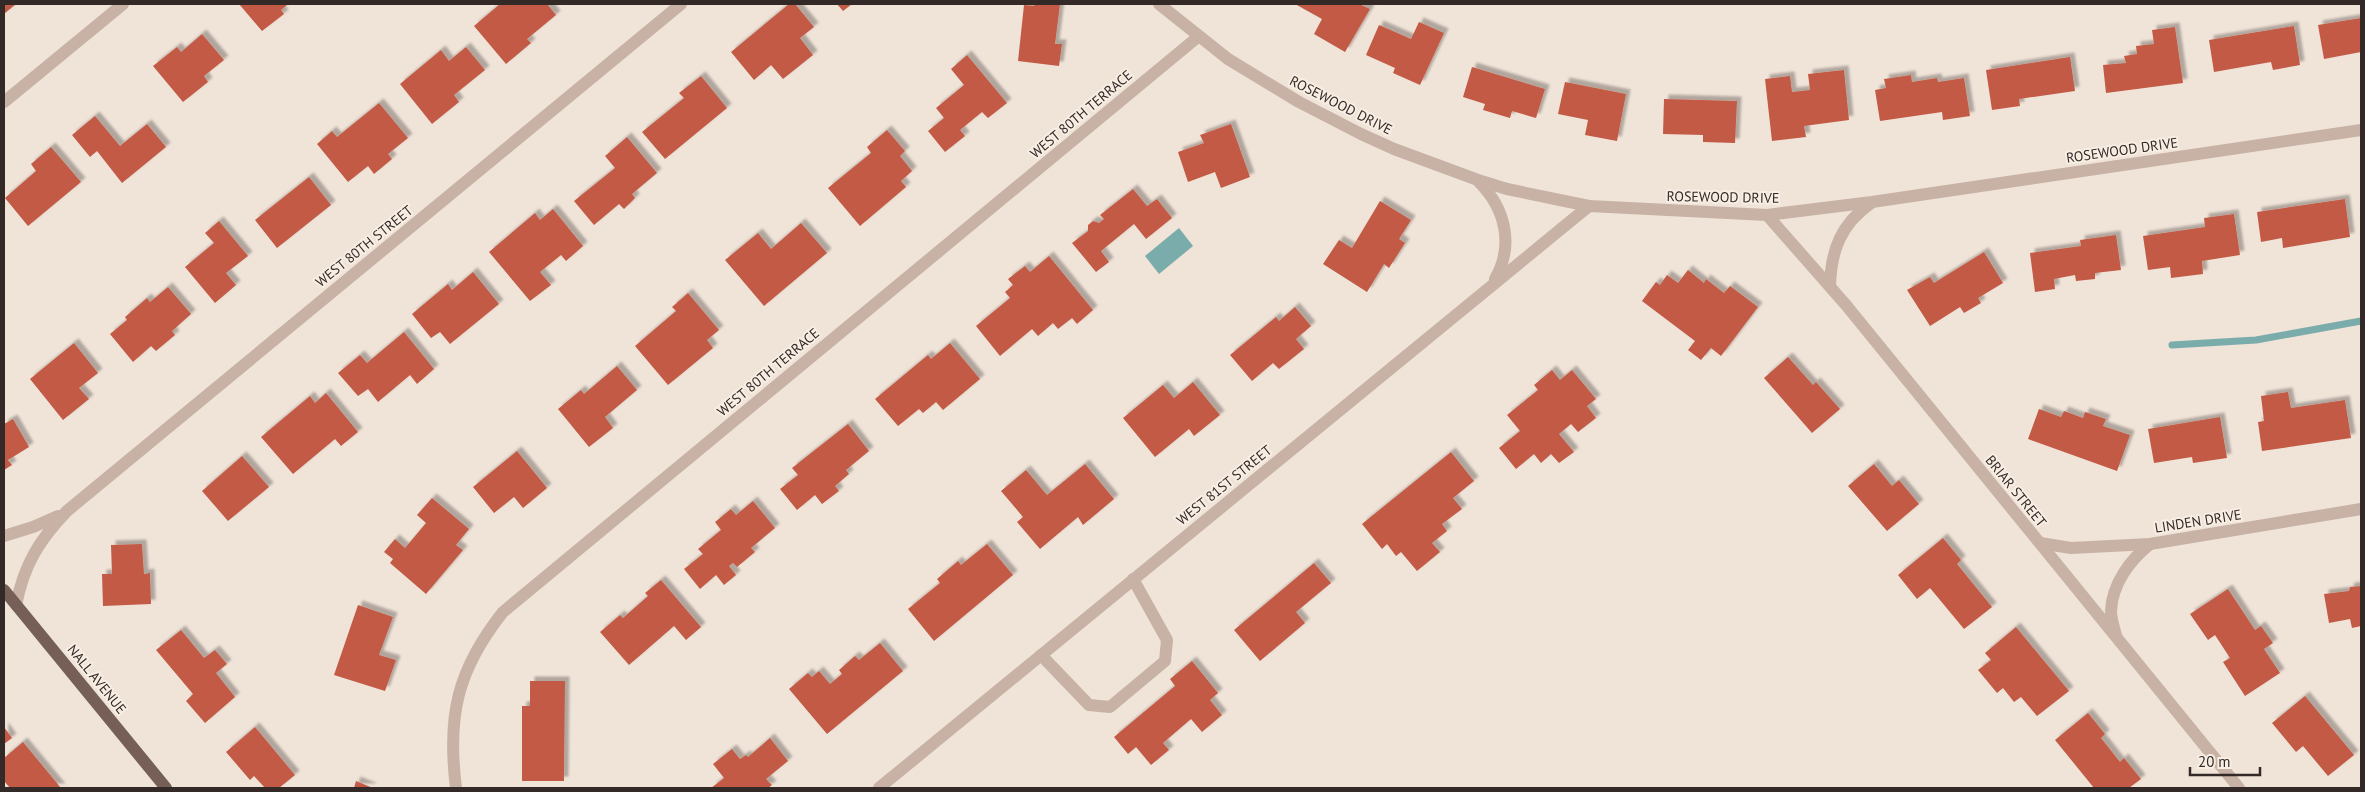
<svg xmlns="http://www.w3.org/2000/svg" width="2365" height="792" viewBox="0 0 2365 792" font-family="'PT Sans',sans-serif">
	<defs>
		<filter id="shadow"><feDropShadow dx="4.5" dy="-4.5" stdDeviation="1" flood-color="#0004"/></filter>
	</defs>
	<rect width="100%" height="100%" fill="#f0e3d8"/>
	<path fill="#79acaa" d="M 1179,228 L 1193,246 L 1159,274 L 1145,256 Z"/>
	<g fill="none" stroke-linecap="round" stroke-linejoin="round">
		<path stroke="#79acaa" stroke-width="7" d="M 2172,345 L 2256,340 L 2361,321"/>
	</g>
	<g fill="#c25a45" filter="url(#shadow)">
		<path d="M 4,4 L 16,4 L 4,14 Z"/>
		<path d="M 239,4 L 288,4 L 281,10 L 284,14 L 262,31 Z"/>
		<path d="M 500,4 L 547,4 L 556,15 L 527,39 L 531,43 L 506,64 L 474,26 Z"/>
		<path d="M 789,4 L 795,4 L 814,27 L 800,38 L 813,55 L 783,79 L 771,65 L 754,80 L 731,52 Z"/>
		<path d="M 837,4 L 852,4 L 843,11 Z"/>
		<path d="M 1035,4 L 1060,4 L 1055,44 L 1062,44 L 1059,66 L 1018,61 L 1024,5 L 1034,6 Z"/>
		<path d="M 1295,4 L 1359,4 L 1370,9 L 1345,52 L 1314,34 L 1322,19 Z"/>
		<path d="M 2361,18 L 2361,52 L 2324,59 L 2318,25 Z"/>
		<path d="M 1419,22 L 1444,33 L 1420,85 L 1393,73 L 1395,68 L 1366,55 L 1379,25 L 1411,39 Z"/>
		<path d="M 2294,26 L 2300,65 L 2273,70 L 2271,62 L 2214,72 L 2209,40 Z"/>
		<path d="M 2175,27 L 2183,83 L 2106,93 L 2103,65 L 2126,63 L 2124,56 L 2137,54 L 2136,46 L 2154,44 L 2152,30 Z"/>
		<path d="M 202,34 L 224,60 L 204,76 L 208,82 L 183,102 L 153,66 L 177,47 L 181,52 Z"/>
		<path d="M 466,47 L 485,70 L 454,95 L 459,102 L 432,124 L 400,84 L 441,50 L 449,61 Z"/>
		<path d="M 967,55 L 1007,103 L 988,118 L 982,112 L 960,130 L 965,136 L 945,152 L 928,131 L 944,118 L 936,108 L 964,85 L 951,69 Z"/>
		<path d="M 2070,57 L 2075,91 L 2019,99 L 2020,106 L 1992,110 L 1986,70 Z"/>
		<path d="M 1472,67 L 1545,89 L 1536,118 L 1512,111 L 1510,118 L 1483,110 L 1485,104 L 1463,97 Z"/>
		<path d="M 1844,70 L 1849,120 L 1804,126 L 1806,137 L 1772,141 L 1765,79 L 1790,76 L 1792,92 L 1810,90 L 1808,74 Z"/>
		<path d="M 1911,75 L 1912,82 L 1937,78 L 1938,82 L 1964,78 L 1970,116 L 1943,120 L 1942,112 L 1880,121 L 1875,90 L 1886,88 L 1884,79 Z"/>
		<path d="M 701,76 L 727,108 L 665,159 L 642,132 L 684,98 L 679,93 Z"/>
		<path d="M 1565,82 L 1626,94 L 1617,141 L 1585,135 L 1588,120 L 1558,114 Z"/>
		<path d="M 1664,99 L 1737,101 L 1735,143 L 1703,142 L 1703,135 L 1663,134 Z"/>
		<path d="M 379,103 L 408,138 L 388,154 L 392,159 L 374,174 L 368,166 L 348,182 L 317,144 L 332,131 L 337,137 Z"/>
		<path d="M 95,116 L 120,146 L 147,124 L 166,147 L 122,183 L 97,151 L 90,157 L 72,135 Z"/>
		<path d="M 1231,124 L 1250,177 L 1221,188 L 1215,172 L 1188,182 L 1178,152 L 1204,143 L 1200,135 Z"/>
		<path d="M 887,130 L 905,151 L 900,156 L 912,171 L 901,181 L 906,187 L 860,226 L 828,188 L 871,153 L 867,147 Z"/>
		<path d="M 627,137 L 657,173 L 632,194 L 635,198 L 624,209 L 619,204 L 594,225 L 574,201 L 615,168 L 605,156 Z"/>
		<path d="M 51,147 L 81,182 L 28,226 L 5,198 L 36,171 L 31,164 Z"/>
		<path d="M 309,177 L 331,205 L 277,248 L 255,220 Z"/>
		<path d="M 1133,189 L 1147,206 L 1157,199 L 1172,218 L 1146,239 L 1134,224 L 1101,251 L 1109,262 L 1096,272 L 1072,243 L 1088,231 L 1088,225 L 1093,221 L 1099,223 L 1104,219 L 1100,215 Z"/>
		<path d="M 2345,199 L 2350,237 L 2283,248 L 2282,238 L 2261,242 L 2257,212 Z"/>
		<path d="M 1380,201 L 1411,220 L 1399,239 L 1405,243 L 1389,268 L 1384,264 L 1367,292 L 1323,264 L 1339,240 L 1352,248 Z"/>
		<path d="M 553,209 L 583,246 L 566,261 L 561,255 L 540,272 L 551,285 L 530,301 L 489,252 L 535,213 L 540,220 Z"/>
		<path d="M 2234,214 L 2240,255 L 2202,261 L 2203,274 L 2171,278 L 2170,267 L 2148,270 L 2143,236 L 2205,227 L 2204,218 Z"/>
		<path d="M 219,221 L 248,256 L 226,273 L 236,285 L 215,303 L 185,267 L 214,243 L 205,233 Z"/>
		<path d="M 801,223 L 827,253 L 764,306 L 725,260 L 758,233 L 771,249 Z"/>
		<path d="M 2116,235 L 2121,270 L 2095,273 L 2095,279 L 2076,281 L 2075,275 L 2054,279 L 2055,289 L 2035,292 L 2030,253 L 2081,246 L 2080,240 Z"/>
		<path d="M 1984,252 L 2003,283 L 1978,298 L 1981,303 L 1964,313 L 1960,307 L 1930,326 L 1907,290 L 1930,277 L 1934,283 Z"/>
		<path d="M 1049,256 L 1093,310 L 1077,324 L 1072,318 L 1058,329 L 1053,323 L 1038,336 L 1032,329 L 1000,356 L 976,326 L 1010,298 L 1005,292 L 1013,285 L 1008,279 L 1025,266 L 1030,272 Z"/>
		<path d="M 1688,270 L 1704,283 L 1706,279 L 1724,293 L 1730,286 L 1758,307 L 1721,356 L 1711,348 L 1701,360 L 1688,350 L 1695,341 L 1642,301 L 1656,282 L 1660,285 L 1667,275 L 1678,283 Z"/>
		<path d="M 473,272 L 499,304 L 450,344 L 440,332 L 431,338 L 412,314 L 448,284 L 452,290 Z"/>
		<path d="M 168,287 L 191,314 L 172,331 L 175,335 L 156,351 L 151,346 L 133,362 L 110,334 L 127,320 L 125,317 L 147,298 L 150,302 Z"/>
		<path d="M 688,293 L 719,330 L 707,340 L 713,348 L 668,385 L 635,346 L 676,311 L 672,307 Z"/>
		<path d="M 1295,307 L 1311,326 L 1296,339 L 1304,349 L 1279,369 L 1273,363 L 1252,381 L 1230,355 L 1276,317 L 1279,321 Z"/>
		<path d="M 404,332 L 434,369 L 417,384 L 410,375 L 378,402 L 368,389 L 358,396 L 338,373 L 360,355 L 367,363 Z"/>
		<path d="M 74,343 L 98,373 L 79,388 L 89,399 L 63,420 L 30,379 Z"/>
		<path d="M 950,343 L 980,379 L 943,410 L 936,402 L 923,413 L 919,409 L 898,426 L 875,399 L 928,355 L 931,359 Z"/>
		<path d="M 1788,357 L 1813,385 L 1816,382 L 1840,409 L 1812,433 L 1764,378 Z"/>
		<path d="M 617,366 L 637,390 L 605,417 L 613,428 L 589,447 L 558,409 L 581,390 L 584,394 Z"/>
		<path d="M 1552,370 L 1560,380 L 1572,370 L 1596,399 L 1587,406 L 1596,418 L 1578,432 L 1571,424 L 1559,434 L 1574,452 L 1559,463 L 1551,454 L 1541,463 L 1534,454 L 1516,469 L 1499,448 L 1520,431 L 1507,415 L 1538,390 L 1534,385 Z"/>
		<path d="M 1193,382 L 1220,415 L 1194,436 L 1189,429 L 1155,457 L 1123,418 L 1163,385 L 1174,398 Z"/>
		<path d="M 2288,392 L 2291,408 L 2345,400 L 2351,438 L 2262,451 L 2258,422 L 2264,421 L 2261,396 Z"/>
		<path d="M 326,393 L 358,432 L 341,446 L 335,439 L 293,474 L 261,437 L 310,396 L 315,403 Z"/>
		<path d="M 2039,409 L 2061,417 L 2064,411 L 2083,418 L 2085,412 L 2106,419 L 2103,426 L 2130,435 L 2117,471 L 2028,439 Z"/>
		<path d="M 2220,417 L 2227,458 L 2193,463 L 2192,457 L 2154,463 L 2148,429 Z"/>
		<path d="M 13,419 L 29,447 L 8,460 L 12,465 L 4,470 L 4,424 Z"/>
		<path d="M 848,424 L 869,451 L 846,470 L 849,474 L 835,486 L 839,491 L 822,504 L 815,495 L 797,510 L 780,489 L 798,475 L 792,468 Z"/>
		<path d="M 517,451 L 547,488 L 523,508 L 514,497 L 494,513 L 473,487 Z"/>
		<path d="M 1451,452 L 1474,481 L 1453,498 L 1462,509 L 1442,524 L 1447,531 L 1432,543 L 1440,552 L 1417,571 L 1401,552 L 1396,556 L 1387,544 L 1382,549 L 1362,524 Z"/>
		<path d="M 242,456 L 269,487 L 228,521 L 202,491 Z"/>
		<path d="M 1085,464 L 1114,499 L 1083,525 L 1078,517 L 1040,549 L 1017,522 L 1023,517 L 1001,491 L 1026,470 L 1047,495 Z"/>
		<path d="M 1874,464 L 1892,486 L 1899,480 L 1919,504 L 1887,531 L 1848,486 Z"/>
		<path d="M 432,498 L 469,529 L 456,545 L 463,550 L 426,594 L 390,563 L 393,559 L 384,552 L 395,539 L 405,548 L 426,523 L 417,515 Z"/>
		<path d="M 753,501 L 775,528 L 751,548 L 755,552 L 737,567 L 733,563 L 729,566 L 736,575 L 724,585 L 716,575 L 700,589 L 684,569 L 703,554 L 698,549 L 721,530 L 715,522 L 731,509 L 736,515 Z"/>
		<path d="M 1943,538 L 1961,560 L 1957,564 L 1992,607 L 1964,629 L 1930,588 L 1917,599 L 1898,575 Z"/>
		<path d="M 142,544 L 144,574 L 150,573 L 151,604 L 103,606 L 102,574 L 112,574 L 111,545 Z"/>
		<path d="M 987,544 L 1013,575 L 934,641 L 908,609 L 940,583 L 937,579 L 958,561 L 961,565 Z"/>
		<path d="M 1314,563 L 1331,583 L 1296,612 L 1305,623 L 1260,661 L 1234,630 Z"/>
		<path d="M 661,580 L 701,627 L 686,640 L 674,626 L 629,665 L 600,632 L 620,615 L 623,618 L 648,596 L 645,593 Z"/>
		<path d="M 2361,586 L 2361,626 L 2352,628 L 2350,619 L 2329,623 L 2324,594 L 2349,591 L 2350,587 Z"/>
		<path d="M 2228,589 L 2255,630 L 2261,626 L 2273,643 L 2264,649 L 2280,673 L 2245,696 L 2223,662 L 2230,658 L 2215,635 L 2208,640 L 2190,614 Z"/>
		<path d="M 358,605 L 393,617 L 379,655 L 396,660 L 385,691 L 334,675 Z"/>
		<path d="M 2016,627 L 2069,691 L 2037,716 L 2021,697 L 2014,702 L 2003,688 L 1997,693 L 1978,670 L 1991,660 L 1985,653 Z"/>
		<path d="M 181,630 L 204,658 L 215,650 L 227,664 L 216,673 L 235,697 L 205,723 L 186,701 L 193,694 L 156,650 Z"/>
		<path d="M 880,643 L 903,671 L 827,734 L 789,689 L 808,673 L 812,677 L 819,671 L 830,684 L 842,674 L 839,670 L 855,656 L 859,660 Z"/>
		<path d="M 1192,661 L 1218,693 L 1210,700 L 1222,715 L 1202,732 L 1191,719 L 1163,743 L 1169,750 L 1151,765 L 1136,747 L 1128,754 L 1114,737 L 1175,686 L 1170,679 Z"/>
		<path d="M 530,681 L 565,681 L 564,781 L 522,781 L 522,706 L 530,706 Z"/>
		<path d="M 2305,696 L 2354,755 L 2328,776 L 2303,746 L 2296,752 L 2272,723 Z"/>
		<path d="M 2088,713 L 2105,734 L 2101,738 L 2120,762 L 2124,758 L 2141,779 L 2129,788 L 2094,788 L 2055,740 Z"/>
		<path d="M 4,727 L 12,738 L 4,744 Z"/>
		<path d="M 255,727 L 295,775 L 279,788 L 265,788 L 254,776 L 250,780 L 226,752 Z"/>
		<path d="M 770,738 L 788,761 L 766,779 L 772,785 L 768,788 L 711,788 L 724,778 L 713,764 L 732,749 L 740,759 L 746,755 L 748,757 Z"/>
		<path d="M 23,742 L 61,788 L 10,788 L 4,781 L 4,758 Z"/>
		<path d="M 356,781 L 373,788 L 354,788 Z"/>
	</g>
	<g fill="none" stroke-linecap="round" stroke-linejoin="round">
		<g stroke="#c7b2a5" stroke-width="12">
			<path d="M 1159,4 L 1228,59 L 1299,102 L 1361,134 L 1394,149 L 1478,180 L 1507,189 L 1589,206 L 1767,215 L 1872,202 L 2361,130"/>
			<path d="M 4,102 L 123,4"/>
			<path d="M 1479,182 C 1506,209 1514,246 1495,279"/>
			<path d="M 1767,215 L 1846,305 L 2239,788"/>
			<path d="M 1830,286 C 1831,250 1841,224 1871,203"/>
			<path d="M 4,536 L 33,527 L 58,516"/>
			<path d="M 2040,543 L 2071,548 L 2150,544 L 2361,509"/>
			<path d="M 16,605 C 24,565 39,540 67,511 L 681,4"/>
			<path d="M 2116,635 C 2114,628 2111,619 2111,611 C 2112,584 2130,560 2150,544"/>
			<path d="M 1041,655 L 1089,705 L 1110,707 L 1165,661 L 1167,640 L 1133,579"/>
			<path d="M 456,788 C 447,716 457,670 503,612 L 1199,36"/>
			<path d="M 879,788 L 1589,206"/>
		</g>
		<path stroke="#755f57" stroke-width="12" d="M 4,590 L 166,788"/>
	</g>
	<g text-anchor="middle" stroke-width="4" stroke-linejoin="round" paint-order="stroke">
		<g font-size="14" fill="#332926" stroke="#f8eee4">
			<text transform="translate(1341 105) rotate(27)" y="5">ROSEWOOD DRIVE</text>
			<text transform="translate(1081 114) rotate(-40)" y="5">WEST 80TH TERRACE</text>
			<text transform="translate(2122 150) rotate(-8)" y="5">ROSEWOOD DRIVE</text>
			<text transform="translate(1723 197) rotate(1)" y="5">ROSEWOOD DRIVE</text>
			<text transform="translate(364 246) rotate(-39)" y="5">WEST 80TH STREET</text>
			<text transform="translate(768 372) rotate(-40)" y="5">WEST 80TH TERRACE</text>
			<text transform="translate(1224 485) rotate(-39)" y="5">WEST 81ST STREET</text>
			<text transform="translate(2016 491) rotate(51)" y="5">BRIAR STREET</text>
			<text transform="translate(2198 521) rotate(-9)" y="5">LINDEN DRIVE</text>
			<text transform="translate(97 679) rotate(51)" y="5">NALL AVENUE</text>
		</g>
	</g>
	<rect width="2365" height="792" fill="none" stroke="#332926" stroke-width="10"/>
	<path d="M2190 767v8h70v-8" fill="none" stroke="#332926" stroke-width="2.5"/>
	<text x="2198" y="767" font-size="15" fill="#332926" stroke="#f8eee4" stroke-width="4" paint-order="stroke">20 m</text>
</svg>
